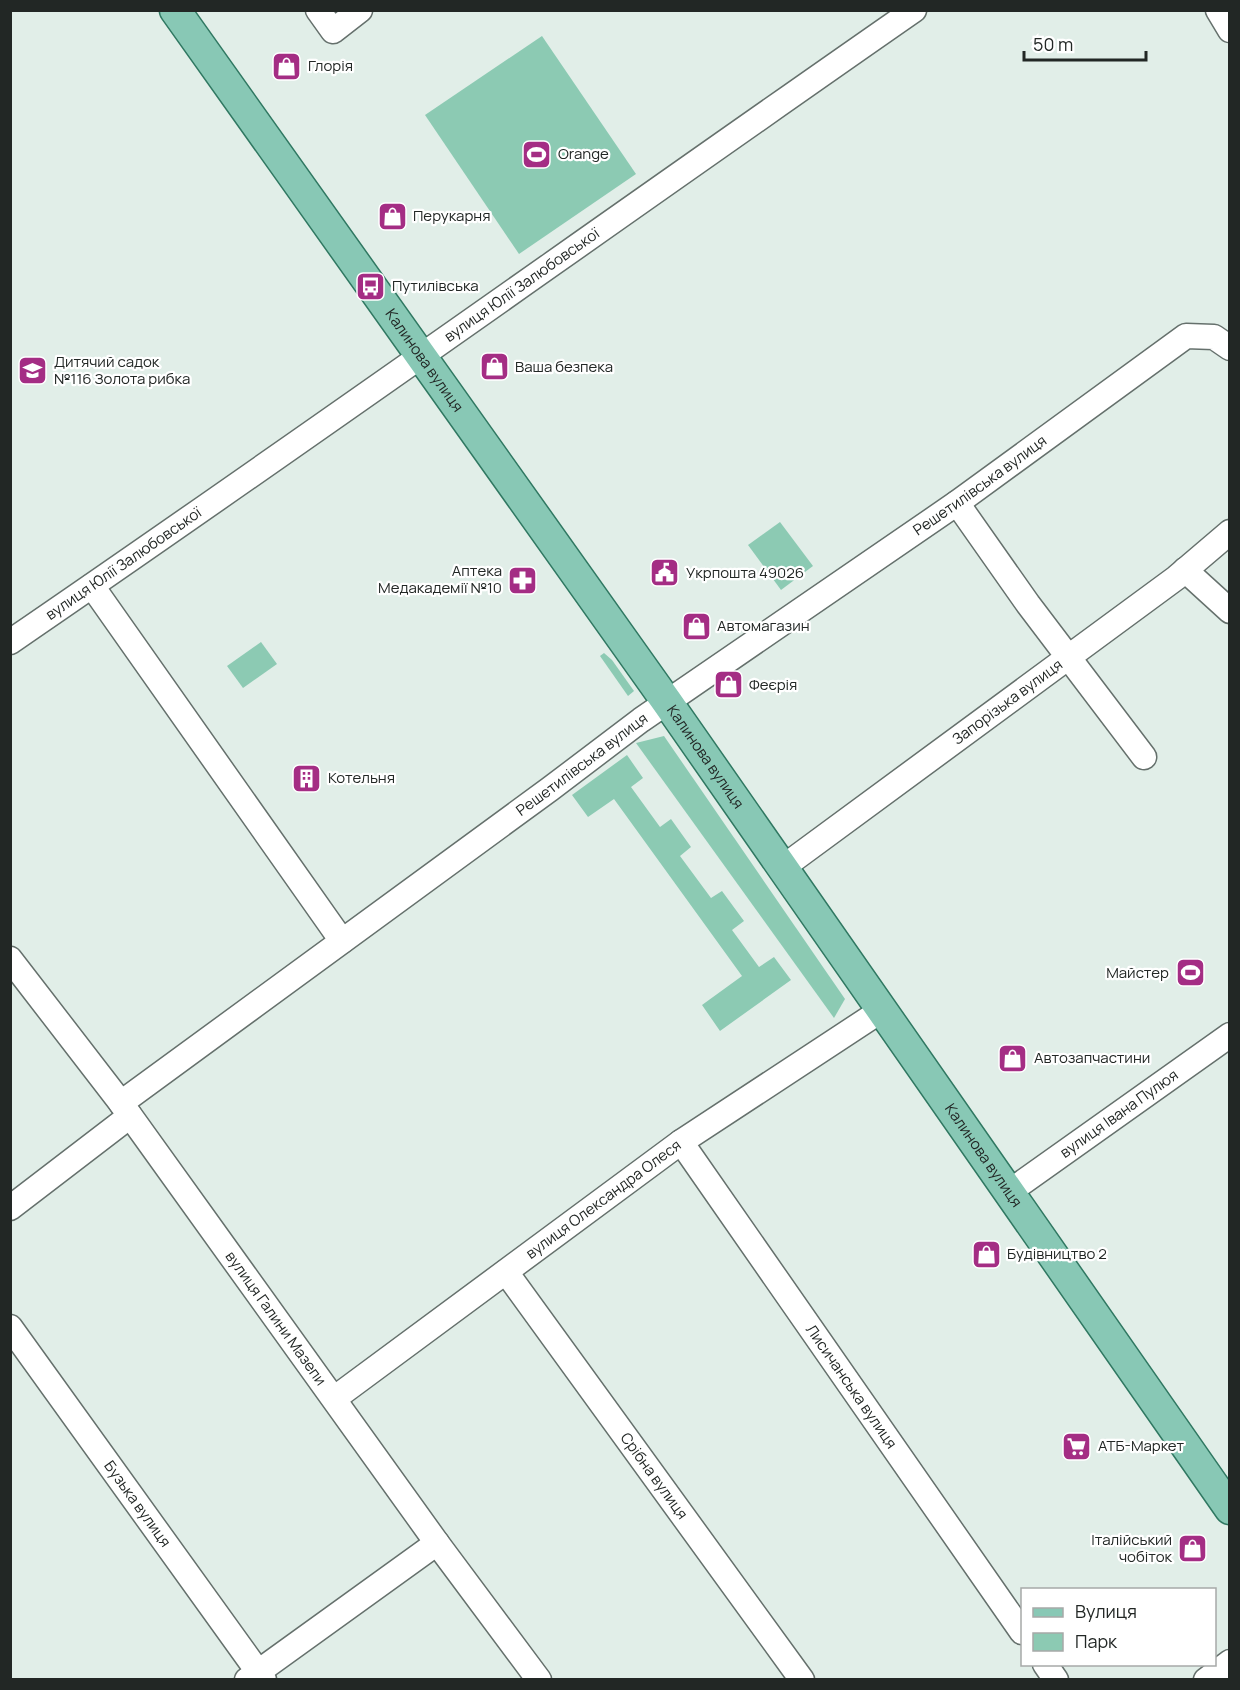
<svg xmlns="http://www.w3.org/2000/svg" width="1240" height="1690" viewBox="0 0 1240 1690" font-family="Manrope,sans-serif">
	<rect width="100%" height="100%" fill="#e1eee8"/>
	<g fill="#8ccab3">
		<path d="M 542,36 L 636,174 L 519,254 L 425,115 Z"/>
		<path d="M 780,522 L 813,566 L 781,590 L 748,545 Z"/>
		<path d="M 261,642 L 277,664 L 243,688 L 227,666 Z"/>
		<path d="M 604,653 L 612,660 L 634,691 L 628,696 L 600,656 Z"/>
		<path d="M 664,736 L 845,999 L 834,1018 L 636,743 Z"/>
		<path d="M 627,755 L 643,778 L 631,787 L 660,827 L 671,819 L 691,847 L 680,856 L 711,898 L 722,891 L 744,921 L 732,930 L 759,967 L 774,957 L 791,980 L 720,1031 L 702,1005 L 742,976 L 614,799 L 588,817 L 572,795 Z"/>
	</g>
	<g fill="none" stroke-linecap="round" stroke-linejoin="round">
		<defs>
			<g id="minor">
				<path d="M 318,10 L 333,31 L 360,10"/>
				<path d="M 1218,10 L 1230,30"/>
				<path d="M 957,503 L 1028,604 L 1144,757"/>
				<path d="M 1185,570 L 1230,611"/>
				<path d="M 92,586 L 342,941"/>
				<path id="s1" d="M 10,642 C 314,434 612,220 914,10"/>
				<path id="s2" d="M 782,868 L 1176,578 L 1230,532"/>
				<path id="s3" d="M 10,959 L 121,1103 L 437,1543 L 539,1680"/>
				<path id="s4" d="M 121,1103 L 550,789 L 641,720 L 957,503 L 1186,336 L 1214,337 L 1230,348"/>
				<path id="s5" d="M 681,1142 L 1022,1632"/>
				<path id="s6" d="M 1009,1192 L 1230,1035"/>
				<path d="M 10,1208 L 130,1116"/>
				<path id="s7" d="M 506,1272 L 802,1680"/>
				<path id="s8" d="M 10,1327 L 264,1680"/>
				<path id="s9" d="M 335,1398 L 681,1142 L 882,1010"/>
				<path d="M 1045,1664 L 1056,1680"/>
				<path d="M 247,1680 L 437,1543"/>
				<path d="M 1206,1680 L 1230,1662"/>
			</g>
			<g id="major">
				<path id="s10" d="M 175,10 L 667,702 L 1230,1509"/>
			</g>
		</defs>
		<use href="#minor" stroke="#65706c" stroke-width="27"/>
		<use href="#major" stroke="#307862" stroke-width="33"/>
		<use href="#minor" stroke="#fff" stroke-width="24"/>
		<use href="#major" stroke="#88c8b5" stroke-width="30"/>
	</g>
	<defs>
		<symbol id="shop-square" viewBox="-11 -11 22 22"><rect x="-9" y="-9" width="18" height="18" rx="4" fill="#a42d84" stroke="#fff"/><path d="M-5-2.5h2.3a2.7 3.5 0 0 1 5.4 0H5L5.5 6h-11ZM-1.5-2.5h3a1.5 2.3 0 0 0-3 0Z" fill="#fff"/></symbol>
		<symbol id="stadium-square" viewBox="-11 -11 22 22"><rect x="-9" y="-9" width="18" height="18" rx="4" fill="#a42d84" stroke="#fff"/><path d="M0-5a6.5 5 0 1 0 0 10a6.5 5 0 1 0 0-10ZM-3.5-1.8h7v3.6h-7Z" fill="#fff"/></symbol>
		<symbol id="bus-square" viewBox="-11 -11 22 22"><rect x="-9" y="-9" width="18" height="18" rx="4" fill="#a42d84" stroke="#fff"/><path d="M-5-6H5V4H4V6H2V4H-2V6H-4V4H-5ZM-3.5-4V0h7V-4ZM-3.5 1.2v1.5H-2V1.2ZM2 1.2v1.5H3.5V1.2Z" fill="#fff"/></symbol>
		<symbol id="school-square" viewBox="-11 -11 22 22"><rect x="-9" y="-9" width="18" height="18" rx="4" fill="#a42d84" stroke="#fff"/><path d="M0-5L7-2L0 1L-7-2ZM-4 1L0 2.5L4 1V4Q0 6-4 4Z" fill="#fff"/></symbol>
		<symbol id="civic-square" viewBox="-11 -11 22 22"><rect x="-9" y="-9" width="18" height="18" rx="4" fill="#a42d84" stroke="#fff"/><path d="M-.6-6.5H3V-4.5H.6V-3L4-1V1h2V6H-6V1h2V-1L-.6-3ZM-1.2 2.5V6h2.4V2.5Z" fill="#fff"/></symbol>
		<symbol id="pharmacy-square" viewBox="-11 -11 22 22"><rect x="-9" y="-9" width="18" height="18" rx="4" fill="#a42d84" stroke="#fff"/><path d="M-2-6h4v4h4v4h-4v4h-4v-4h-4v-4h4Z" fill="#fff"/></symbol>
		<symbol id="building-square" viewBox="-11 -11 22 22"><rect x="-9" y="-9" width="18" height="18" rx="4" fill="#a42d84" stroke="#fff"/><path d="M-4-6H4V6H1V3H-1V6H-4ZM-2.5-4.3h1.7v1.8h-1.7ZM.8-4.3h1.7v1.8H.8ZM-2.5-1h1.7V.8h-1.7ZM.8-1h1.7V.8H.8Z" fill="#fff"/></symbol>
		<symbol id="supermarket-square" viewBox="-11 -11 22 22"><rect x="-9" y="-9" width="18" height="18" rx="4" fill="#a42d84" stroke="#fff"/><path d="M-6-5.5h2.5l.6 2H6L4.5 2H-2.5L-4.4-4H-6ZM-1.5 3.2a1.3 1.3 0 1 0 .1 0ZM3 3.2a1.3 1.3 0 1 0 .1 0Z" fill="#fff"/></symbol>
	</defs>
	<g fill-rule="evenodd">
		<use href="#shop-square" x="270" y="50" width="33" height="33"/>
		<use href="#stadium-square" x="520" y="138" width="33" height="33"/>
		<use href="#shop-square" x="376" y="200" width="33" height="33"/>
		<use href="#bus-square" x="354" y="270" width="33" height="33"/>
		<use href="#shop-square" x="478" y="350" width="33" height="33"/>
		<use href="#school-square" x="16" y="354" width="33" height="33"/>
		<use href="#civic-square" x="648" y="556" width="33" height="33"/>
		<use href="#pharmacy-square" x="506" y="564" width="33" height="33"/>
		<use href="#shop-square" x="680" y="610" width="33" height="33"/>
		<use href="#shop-square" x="712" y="668" width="33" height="33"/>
		<use href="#building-square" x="290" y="762" width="33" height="33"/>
		<use href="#stadium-square" x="1174" y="956" width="33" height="33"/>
		<use href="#shop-square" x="996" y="1042" width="33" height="33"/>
		<use href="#shop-square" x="970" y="1238" width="33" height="33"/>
		<use href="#supermarket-square" x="1060" y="1430" width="33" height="33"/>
		<use href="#shop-square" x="1176" y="1532" width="33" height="33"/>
	</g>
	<g text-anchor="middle" stroke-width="4.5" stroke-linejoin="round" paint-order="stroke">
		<g font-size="15" fill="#222725" stroke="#fff" text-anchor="start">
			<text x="308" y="71">Глорія</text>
			<text x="558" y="159">Orange</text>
			<text x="413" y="221">Перукарня</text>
			<text x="392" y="291">Путилівська</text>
			<text x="54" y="367">Дитячий садок<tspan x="54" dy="17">№116 Золота рибка</tspan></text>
			<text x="515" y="372">Ваша безпека</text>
			<text x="502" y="576" text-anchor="end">Аптека<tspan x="502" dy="17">Медакадемії №10</tspan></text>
			<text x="686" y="578">Укрпошта 49026</text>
			<text x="717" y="631">Автомагазин</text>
			<text x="749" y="690">Феєрія</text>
			<text x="328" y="783">Котельня</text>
			<text x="1169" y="978" text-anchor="end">Майстер</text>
			<text x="1034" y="1063">Автозапчастини</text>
			<text x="1007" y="1259">Будівництво 2</text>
			<text x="1098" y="1451">АТБ-Маркет</text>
			<text x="1172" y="1545" text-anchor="end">Італійський<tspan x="1172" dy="17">чобіток</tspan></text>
		</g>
		<g font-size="15" fill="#222725" stroke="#fff">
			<text dy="5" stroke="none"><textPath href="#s1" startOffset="624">вулиця Юлії Залюбовської</textPath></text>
			<text dy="5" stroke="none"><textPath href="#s10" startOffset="430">Калинова вулиця</textPath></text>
			<text dy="5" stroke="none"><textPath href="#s4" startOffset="1058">Решетилівська вулиця</textPath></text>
			<text dy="5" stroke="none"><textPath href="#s1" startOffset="138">вулиця Юлії Залюбовської</textPath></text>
			<text dy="5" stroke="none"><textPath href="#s2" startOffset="280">Запорізька вулиця</textPath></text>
			<text dy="5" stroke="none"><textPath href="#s10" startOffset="916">Калинова вулиця</textPath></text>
			<text dy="5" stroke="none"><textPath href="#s4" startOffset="572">Решетилівська вулиця</textPath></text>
			<text dy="5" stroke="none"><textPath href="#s6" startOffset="135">вулиця Івана Пулюя</textPath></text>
			<text dy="5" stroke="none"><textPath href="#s10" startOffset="1402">Калинова вулиця</textPath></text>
			<text dy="5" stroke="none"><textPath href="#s9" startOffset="334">вулиця Олександра Олеся</textPath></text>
			<text dy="5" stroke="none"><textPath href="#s3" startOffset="447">вулиця Галини Мазепи</textPath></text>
			<text dy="5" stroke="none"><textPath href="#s5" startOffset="298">Лисичанська вулиця</textPath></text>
			<text dy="5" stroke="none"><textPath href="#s7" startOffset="252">Срібна вулиця</textPath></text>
			<text dy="5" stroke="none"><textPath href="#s8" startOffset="218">Бузька вулиця</textPath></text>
		</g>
	</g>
	<rect width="1240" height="1690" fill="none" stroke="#222725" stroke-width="24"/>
	<rect x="1021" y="1588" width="195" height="78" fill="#ffffff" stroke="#a7a9a8" stroke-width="1.5"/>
	<rect x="1033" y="1608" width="30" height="9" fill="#88c8b5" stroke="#a7a9a8" stroke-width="1.5"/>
	<text x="1075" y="1618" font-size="18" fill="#222725">Вулиця</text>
	<rect x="1033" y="1633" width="30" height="18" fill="#8ccab3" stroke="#a7a9a8" stroke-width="1.5"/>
	<text x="1075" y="1648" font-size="18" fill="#222725">Парк</text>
	<path d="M1024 51v9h122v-9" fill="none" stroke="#222725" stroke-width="3"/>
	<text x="1033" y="51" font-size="18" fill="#222725" stroke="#ffffff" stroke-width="4.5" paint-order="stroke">50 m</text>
</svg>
